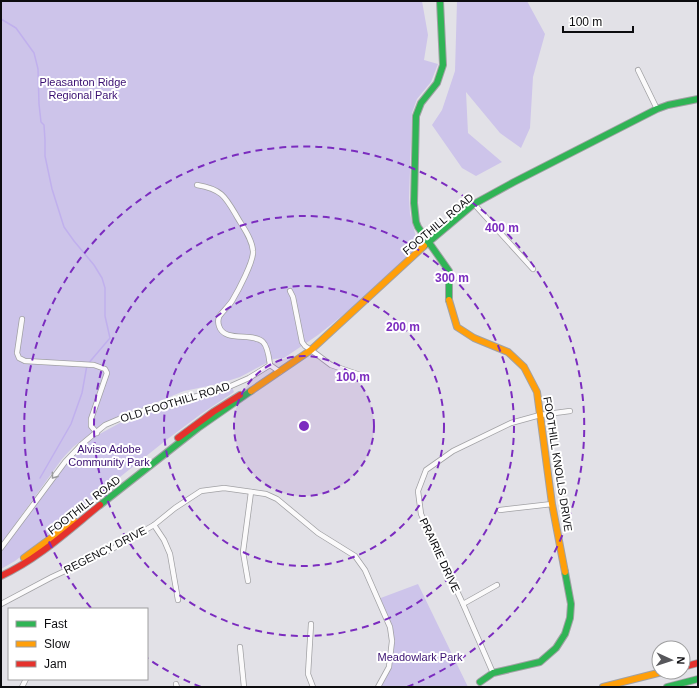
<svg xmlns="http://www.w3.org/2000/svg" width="699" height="688" viewBox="0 0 699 688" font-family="Helvetica,sans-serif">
	<rect width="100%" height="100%" fill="#e2e1e7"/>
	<g fill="#cdc4ea">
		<path d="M 1,1 L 422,1 L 428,35 L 424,60 L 438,64 L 431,82 L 417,99 L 412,113 L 409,198 L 410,214 L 416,237 L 413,251 L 404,261 L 368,295 L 318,335 L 284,358 L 274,359 L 240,377 L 218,384 L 184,391 L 145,407 L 124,413 L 89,435 L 73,447 L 62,459 L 1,544 Z"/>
		<path d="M 457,1 L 527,1 L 545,34 L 533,77 L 530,128 L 521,148 L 500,133 L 466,92 L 468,133 L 502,162 L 476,176 L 462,168 L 432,125 L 442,110 L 455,71 Z"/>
		<path d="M 232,387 L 234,392 L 201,414 L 165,441 L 15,561 L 1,569 L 1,550 L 66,464 L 75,454 L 96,436 L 129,418 Z"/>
		<path d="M 418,584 L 468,687 L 380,687 C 396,650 393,636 378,599 Z"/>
	</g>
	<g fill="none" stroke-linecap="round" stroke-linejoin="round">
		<path stroke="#c0b0ed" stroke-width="1.5" d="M 1,19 L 16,28 L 34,53 L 38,69 L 39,104 L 41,122 L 44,125 L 45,140 L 45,156 L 52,189 L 64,227 L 74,241 L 94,265 L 102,278 L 105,288 L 105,316 L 110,338 L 87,365 L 82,393 L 71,424 L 40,478"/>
		<defs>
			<g id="street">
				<path d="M 638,70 L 657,109"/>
				<path d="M 197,185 C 221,189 225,196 236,215 C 242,226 252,238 253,251 C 254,261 238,291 232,301 C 229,306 221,313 219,317 C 218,320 218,323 219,326 C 224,343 253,332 263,342 C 268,347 269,358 270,365"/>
				<path d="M 474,204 L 533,269"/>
				<path d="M 290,291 L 293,297 L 302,342 L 305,346 L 311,350 L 331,365 L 366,377"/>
				<path d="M 22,319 L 17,353 L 19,358 L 25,361 L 94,365 L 105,369 L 107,373 L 91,419 L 91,426 L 97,433"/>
				<path d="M 270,365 L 280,372"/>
				<path d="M 500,510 L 552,504"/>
				<path d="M 154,525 L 164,540 L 170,554 L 178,600"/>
				<path d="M 1,548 L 65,462 L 82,444 L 105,425 L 119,419 L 148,409 L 224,389 L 249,378 L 270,365"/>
				<path d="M 248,581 L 243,552 L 251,492"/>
				<path d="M 1,604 L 52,577 L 112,549 L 154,525 L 175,508 L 201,491 L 224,488 L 266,494 L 277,499 L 318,533 L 355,556 L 365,570 L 390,627 L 392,641 L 389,667 L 378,687"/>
				<path d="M 463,604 L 497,585"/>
				<path d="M 311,624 L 308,674 L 313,687"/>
				<path d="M 240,647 L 244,687"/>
				<path d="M 493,673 L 463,604 L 421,514 L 418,491 L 426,470 L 453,451 L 511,423 L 540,415 L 570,411"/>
				<path d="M 176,684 L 177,687"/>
				<path d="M 22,687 L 26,679"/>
			</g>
			<g id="fast">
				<path d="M 440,1 L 443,65 L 437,83 L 421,103 L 416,116 L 414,203 L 416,222 L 418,227 L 449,271 L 449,300"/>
				<path d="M 424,246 L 474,204 L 514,182 L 657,109 L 668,105 L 698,99"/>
				<path d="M 100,505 L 198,428 L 251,391"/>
				<path d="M 480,682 L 493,673 L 540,662 L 556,648 L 565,634 L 570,618 L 571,604 L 565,572"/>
				<path d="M 667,687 L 698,679"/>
			</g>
			<g id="slow">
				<path d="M 449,300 L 457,327 L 474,338 L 508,352 L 524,367 L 537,392 L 552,504 L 565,572"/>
				<path d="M 251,391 L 311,350 L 424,246"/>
				<path d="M 24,558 L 74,521"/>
				<path d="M 603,687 L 662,672"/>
			</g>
			<g id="jam">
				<path d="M 178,438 L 213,412 L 240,395"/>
				<path d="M 1,576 C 38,559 69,530 100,505"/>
				<path d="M 683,667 L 698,663"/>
			</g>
		</defs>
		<use href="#street" stroke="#a1a1a4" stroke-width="6"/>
		<use href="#fast" stroke="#a1a1a4" stroke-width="8"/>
		<use href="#slow" stroke="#a1a1a4" stroke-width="8"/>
		<use href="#jam" stroke="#a1a1a4" stroke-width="8"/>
		<use href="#street" stroke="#fbfafb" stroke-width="4.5"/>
		<use href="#fast" stroke="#30b455" stroke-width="6"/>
		<use href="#slow" stroke="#ff9f0a" stroke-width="6"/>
		<use href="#jam" stroke="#e5322d" stroke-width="6"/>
	</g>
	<defs><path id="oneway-chevron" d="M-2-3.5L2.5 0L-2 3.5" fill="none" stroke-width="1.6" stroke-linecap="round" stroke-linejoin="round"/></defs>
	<use stroke="#9b9b9d" href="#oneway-chevron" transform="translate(54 476) rotate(127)"/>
	<circle cx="304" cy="426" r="70" fill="#7b2cbf" fill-opacity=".12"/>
	<g fill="none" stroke="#7b2cbf" stroke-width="2" stroke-dasharray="7 5">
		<circle cx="304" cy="426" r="70"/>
		<circle cx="304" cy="426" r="140"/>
		<circle cx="304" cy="426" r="210"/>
		<path d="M201 687A280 280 0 0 1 147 658M91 608A280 280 0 1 1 407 687"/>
	</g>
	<g text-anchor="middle" stroke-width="4" stroke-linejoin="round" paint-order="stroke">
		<g font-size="11" fill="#390f71" stroke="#fff">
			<text x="83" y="86">Pleasanton Ridge<tspan x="83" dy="13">Regional Park</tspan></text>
			<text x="109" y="453">Alviso Adobe<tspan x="109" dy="13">Community Park</tspan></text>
			<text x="420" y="661">Meadowlark Park</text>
		</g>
		<g font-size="11" fill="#0c0c0f" stroke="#fff">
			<text transform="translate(438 224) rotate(-40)" y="4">FOOTHILL ROAD</text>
			<text transform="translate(175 402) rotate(-17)" y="4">OLD FOOTHILL ROAD</text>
			<text transform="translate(558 464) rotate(81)" y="4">FOOTHILL KNOLLS DRIVE</text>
			<text transform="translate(84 505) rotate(-38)" y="4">FOOTHILL ROAD</text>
			<text transform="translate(105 550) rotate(-27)" y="4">REGENCY DRIVE</text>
			<text transform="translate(440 555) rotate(65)" y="4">PRAIRIE DRIVE</text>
		</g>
	</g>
	<circle cx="304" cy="426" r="6" fill="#7b2cbf" stroke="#fff" stroke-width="2"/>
	<g font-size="12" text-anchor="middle" font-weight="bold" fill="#7b2cbf" stroke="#fff" stroke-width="4" stroke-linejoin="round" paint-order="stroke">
		<text x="502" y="232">400 m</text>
		<text x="452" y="282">300 m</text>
		<text x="403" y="331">200 m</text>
		<text x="353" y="381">100 m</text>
	</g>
	<rect width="699" height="688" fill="none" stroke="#0c0c0f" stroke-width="4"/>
	<rect x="8" y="608" width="140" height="72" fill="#ffffff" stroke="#9e9e9f"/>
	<rect x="16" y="621" width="20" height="6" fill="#30b455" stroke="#9e9e9f"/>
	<text x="44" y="628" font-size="12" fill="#0c0c0f">Fast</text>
	<rect x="16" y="641" width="20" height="6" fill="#ff9f0a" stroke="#9e9e9f"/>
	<text x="44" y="648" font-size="12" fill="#0c0c0f">Slow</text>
	<rect x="16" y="661" width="20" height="6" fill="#e5322d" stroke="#9e9e9f"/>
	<text x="44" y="668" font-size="12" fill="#0c0c0f">Jam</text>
	<g transform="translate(671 660) rotate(93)"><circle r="19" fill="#ffffff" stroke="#9e9e9f"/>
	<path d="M0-3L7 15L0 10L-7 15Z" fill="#57575b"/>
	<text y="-6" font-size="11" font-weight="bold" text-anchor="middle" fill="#0c0c0f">N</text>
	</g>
	<path d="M563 26v6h70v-6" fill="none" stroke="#0c0c0f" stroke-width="2"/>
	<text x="569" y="26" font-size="12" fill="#0c0c0f" stroke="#ffffff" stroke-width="3" paint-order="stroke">100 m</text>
</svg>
